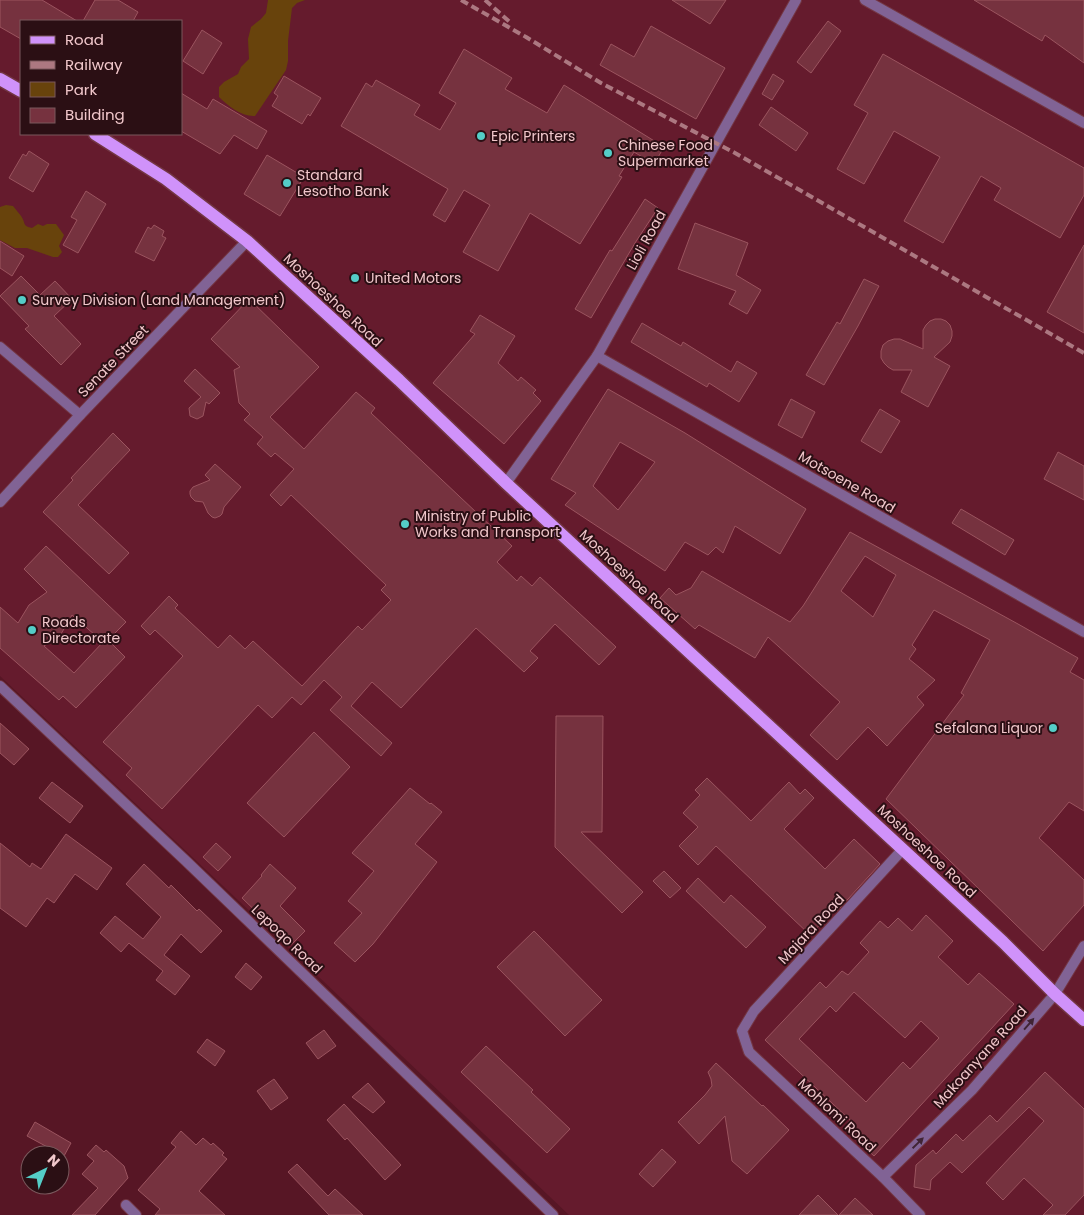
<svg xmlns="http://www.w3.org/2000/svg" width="1084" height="1215" viewBox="0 0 1084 1215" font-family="Poppins,sans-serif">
	<rect width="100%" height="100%" fill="#571625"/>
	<path fill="#651b2d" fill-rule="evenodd" d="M 0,0 L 1084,0 L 1084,1215 L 569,1215 L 258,919 L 0,676 ZM 21,21 L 181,21 L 181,134 L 21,134 Z"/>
	<g fill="#68430c">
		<path d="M 268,0 L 305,0 L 297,3 L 292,8 L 288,41 L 288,61 L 286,70 L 255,116 C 242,117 228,106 219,97 L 219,87 L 224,82 L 238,74 L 241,67 L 249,59 L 248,39 L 251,27 L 261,19 L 266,13 Z"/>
		<path d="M 6,205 L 13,206 C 16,210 19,213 21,216 C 26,223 22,226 32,228 L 38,224 L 43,226 L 47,224 L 56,224 L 64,235 L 59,246 L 62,252 L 58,257 L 53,257 L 27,248 L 15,248 L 0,240 L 0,207 Z"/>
	</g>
	<g fill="#76323f" stroke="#9b545f" fill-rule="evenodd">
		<path d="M 0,0 L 42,0 L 77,21 L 21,21 L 21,39 L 0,27 Z"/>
		<path d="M 95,0 L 118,0 L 138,12 L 133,21 L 83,21 Z"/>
		<path d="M 672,0 L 726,0 L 710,24 Z"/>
		<path d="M 974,0 L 1084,0 L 1084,63 L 1045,35 L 1042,41 Z"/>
		<path d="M 828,21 L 841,31 L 811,73 L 797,62 Z"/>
		<path d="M 651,26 L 725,68 L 696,119 L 600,65 L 611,44 L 634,57 Z"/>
		<path d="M 202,30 L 222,43 L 203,74 L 183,61 Z"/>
		<path d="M 464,49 L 512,78 L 505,89 L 547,113 L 564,85 L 664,147 L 654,164 L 634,152 L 619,176 L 622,177 L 580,244 L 530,213 L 498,271 L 463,252 L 490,205 L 464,190 L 445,222 L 433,215 L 448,189 L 341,126 L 366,83 L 372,87 L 376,80 L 420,105 L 414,115 L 440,130 L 456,103 L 439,93 Z"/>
		<path d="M 883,54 L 1084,168 L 1084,195 L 1060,238 L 994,200 L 1001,188 L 981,176 L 943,243 L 904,221 L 940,157 L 894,131 L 864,184 L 837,169 L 868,113 L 854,105 Z"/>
		<path d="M 773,74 L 784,81 L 772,100 L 762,94 Z"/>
		<path d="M 284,76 L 321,98 L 310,116 L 308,114 L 302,124 L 272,106 L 278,96 L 274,93 Z"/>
		<path d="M 181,93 L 207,109 L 213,99 L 267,131 L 257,149 L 234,135 L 220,154 L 181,131 Z"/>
		<path d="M 771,107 L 808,133 L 796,151 L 759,125 Z"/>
		<path d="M 29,151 L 49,164 L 33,192 L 9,178 L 23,154 L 26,156 Z"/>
		<path d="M 267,155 L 304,177 L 280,216 L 244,194 Z"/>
		<path d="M 86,191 L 106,204 L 78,253 L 63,245 L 77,220 L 71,217 Z"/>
		<path d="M 645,199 L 658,208 L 635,243 L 591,318 L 575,309 L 610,250 L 612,251 Z"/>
		<path d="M 695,223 L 748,243 L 736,275 L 761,290 L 747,314 L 729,304 L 736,291 L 678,269 Z"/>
		<path d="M 154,225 L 164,231 L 162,236 L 166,238 L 154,261 L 135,252 L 148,227 L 151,229 Z"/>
		<path d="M 0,241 L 24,256 L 12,276 L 0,268 Z"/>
		<path d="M 1084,245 L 1084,333 L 1047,312 Z"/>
		<path d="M 21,276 L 40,295 L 55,281 L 72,299 L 54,316 L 81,344 L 61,365 L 25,329 L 29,326 L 0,296 Z"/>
		<path d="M 864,279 L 879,286 L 858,326 L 824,385 L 806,375 L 837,322 L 840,324 Z"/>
		<path d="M 249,299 L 319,367 L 270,417 L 304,449 L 356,392 L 375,408 L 371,413 L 512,546 L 497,562 L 517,581 L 521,576 L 532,586 L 540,577 L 616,647 L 599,665 L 555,624 L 530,651 L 538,658 L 524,672 L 476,628 L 401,708 L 372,682 L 351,706 L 392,743 L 381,756 L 330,710 L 342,697 L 324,680 L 301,705 L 292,697 L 272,718 L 258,705 L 162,809 L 126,775 L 132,768 L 103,742 L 183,656 L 155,630 L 150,635 L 141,626 L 169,596 L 178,605 L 175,608 L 218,648 L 230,635 L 245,649 L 253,641 L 302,686 L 358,626 L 362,630 L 391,600 L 381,590 L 386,585 L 291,495 L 281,506 L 270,495 L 294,469 L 275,453 L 271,457 L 257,444 L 263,437 L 244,420 L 250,414 L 239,403 L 234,370 L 240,367 L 211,339 Z"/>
		<path d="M 480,315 L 515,336 L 498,363 L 518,381 L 521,377 L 536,390 L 533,393 L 541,401 L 504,444 L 433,383 L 475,334 L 470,331 Z"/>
		<path d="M 935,319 L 941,319 L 946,321 L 950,325 L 952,331 L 952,336 L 950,342 L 934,357 L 950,366 L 928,407 L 901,392 L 912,370 L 893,370 L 888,367 L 884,363 L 881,358 L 881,351 L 883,345 L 888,341 L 894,339 L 900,339 L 923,349 L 923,330 L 926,325 L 930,321 Z"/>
		<path d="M 642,323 L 681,346 L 683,342 L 731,372 L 737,361 L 757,373 L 739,402 L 709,383 L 707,387 L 631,342 Z"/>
		<path d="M 195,369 L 220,393 L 209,404 L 206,402 L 203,416 L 197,419 L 190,416 L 189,408 L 201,397 L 184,381 Z"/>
		<path d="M 608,389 L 685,433 L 806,509 L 780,554 L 735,526 L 723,553 L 716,547 L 708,555 L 685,542 L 665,571 L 565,505 L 576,493 L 551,479 ZM 620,442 L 655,462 L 618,510 L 593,486 Z"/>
		<path d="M 791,399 L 815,412 L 802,438 L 778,425 Z"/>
		<path d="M 880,409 L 900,421 L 881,453 L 861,441 Z"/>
		<path d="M 113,433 L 130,450 L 78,505 L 129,553 L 109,574 L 43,512 L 73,480 L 71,478 Z"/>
		<path d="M 1058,452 L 1084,466 L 1084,500 L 1044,479 Z"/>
		<path d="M 215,464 L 241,487 L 224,507 L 222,514 L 220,516 L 215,518 L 212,517 L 208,513 L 203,502 L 195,501 L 191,497 L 190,494 L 190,491 L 193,487 L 210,480 L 205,475 Z"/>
		<path d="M 961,509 L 1014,540 L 1005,555 L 952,523 Z"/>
		<path d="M 850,532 L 1018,624 L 1078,658 L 1070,672 L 1084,680 L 1084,811 L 1069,802 L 1039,838 L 1084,880 L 1084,905 L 1043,951 L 886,799 L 964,695 L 961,693 L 990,640 L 934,610 L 912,645 L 916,649 L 909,659 L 935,680 L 917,697 L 924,705 L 887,746 L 868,727 L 837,760 L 810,735 L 840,702 L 768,637 L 755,658 L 699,625 L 695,629 L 660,598 L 669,588 L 676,595 L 691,588 L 702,571 L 790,622 L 803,606 ZM 865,556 L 896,575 L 873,617 L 841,591 Z"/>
		<path d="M 46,546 L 126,622 L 108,640 L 125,657 L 76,708 L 63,696 L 59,700 L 0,648 L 0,607 L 18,623 L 29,605 L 47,592 L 24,569 ZM 72,615 L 103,642 L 74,673 L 44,646 L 61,634 Z"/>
		<path d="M 556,716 L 603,716 L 602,832 L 581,832 L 643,892 L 622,913 L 555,847 Z"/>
		<path d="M 0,723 L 29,749 L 14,765 L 0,753 Z"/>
		<path d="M 314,732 L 350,767 L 284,837 L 247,803 Z"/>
		<path d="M 707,778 L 751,821 L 789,782 L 800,794 L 805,789 L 814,798 L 784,829 L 825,869 L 854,839 L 880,864 L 837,911 L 835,909 L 810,935 L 716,846 L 698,865 L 679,846 L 698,827 L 683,813 L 700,795 L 695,790 Z"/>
		<path d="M 52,782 L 83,806 L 70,823 L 39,798 Z"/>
		<path d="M 410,788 L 430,804 L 431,803 L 442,812 L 415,844 L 437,862 L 373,944 L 355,962 L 334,943 L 362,913 L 348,901 L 374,871 L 352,853 Z"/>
		<path d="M 66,834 L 112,868 L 97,890 L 75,874 L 54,903 L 47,898 L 26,927 L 0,908 L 0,843 L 30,867 L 32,863 L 41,869 Z"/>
		<path d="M 216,843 L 231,857 L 218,871 L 203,857 Z"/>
		<path d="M 144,864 L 169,888 L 171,885 L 197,911 L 199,909 L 222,931 L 201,953 L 181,934 L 164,955 L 190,976 L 175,995 L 156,980 L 163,971 L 129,943 L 121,952 L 100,933 L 115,916 L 143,939 L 161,917 L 126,884 Z"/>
		<path d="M 270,864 L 296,888 L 280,906 L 305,931 L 291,945 L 242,898 L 262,876 L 261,875 Z"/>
		<path d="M 664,871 L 681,888 L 670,898 L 653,881 Z"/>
		<path d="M 698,878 L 724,903 L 731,895 L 766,927 L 746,948 L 686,891 Z"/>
		<path d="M 926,915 L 953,941 L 938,957 L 968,985 L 979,973 L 1014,1004 L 874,1156 L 861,1144 L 865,1140 L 847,1124 L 850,1120 L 765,1040 L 820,982 L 826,988 L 842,971 L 848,975 L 869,952 L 860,943 L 880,921 L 888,928 L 898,918 L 912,931 ZM 854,992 L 905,1038 L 921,1021 L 939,1038 L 910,1069 L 903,1062 L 866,1102 L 799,1039 L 830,1006 L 836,1012 Z"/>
		<path d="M 534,931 L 602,1000 L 565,1036 L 497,967 Z"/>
		<path d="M 246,963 L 262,977 L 251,990 L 235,977 Z"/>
		<path d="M 324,1030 L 336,1046 L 318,1059 L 306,1043 Z"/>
		<path d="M 207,1039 L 225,1051 L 215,1066 L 197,1052 Z"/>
		<path d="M 486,1046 L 533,1090 L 531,1092 L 570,1129 L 547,1153 L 461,1072 Z"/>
		<path d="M 716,1063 L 762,1106 L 763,1105 L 789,1130 L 747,1174 L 732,1161 L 725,1116 L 699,1144 L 678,1122 L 705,1095 L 712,1086 L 711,1079 L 708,1072 Z"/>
		<path d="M 1045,1072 L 1084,1109 L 1084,1195 L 1065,1215 L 1043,1215 L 1053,1205 L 1024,1178 L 1003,1200 L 986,1183 L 1044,1121 L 1029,1107 L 962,1173 L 950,1162 L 931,1180 L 930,1190 L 914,1187 L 916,1165 L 933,1150 L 936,1154 L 956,1134 L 963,1141 L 990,1115 L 997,1122 Z"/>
		<path d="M 274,1079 L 288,1098 L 271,1110 L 257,1091 Z"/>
		<path d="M 368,1083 L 385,1102 L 373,1113 L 352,1097 Z"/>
		<path d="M 344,1104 L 401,1165 L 385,1180 L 347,1138 L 345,1140 L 327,1120 Z"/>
		<path d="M 35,1122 L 71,1143 L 64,1156 L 27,1136 Z"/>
		<path d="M 181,1131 L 196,1145 L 203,1138 L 211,1145 L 213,1143 L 224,1153 L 222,1155 L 227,1159 L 199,1191 L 225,1215 L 155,1215 L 160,1209 L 138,1190 L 176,1147 L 171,1143 Z"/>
		<path d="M 96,1145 L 104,1152 L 106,1150 L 124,1166 L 128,1178 L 95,1215 L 72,1215 L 98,1188 L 82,1174 L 94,1161 L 87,1155 Z"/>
		<path d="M 662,1149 L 676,1162 L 653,1187 L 639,1174 Z"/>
		<path d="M 297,1164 L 328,1196 L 335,1189 L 363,1215 L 329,1215 L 288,1172 Z"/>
		<path d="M 818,1195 L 838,1215 L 799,1215 Z"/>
		<path d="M 855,1198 L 873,1215 L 839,1215 Z"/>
	</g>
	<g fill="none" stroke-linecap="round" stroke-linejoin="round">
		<defs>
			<g id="minor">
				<path d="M 865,0 L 1084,123"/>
				<path d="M 0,347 L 80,415"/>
				<path d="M 597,356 L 1084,632"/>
				<path d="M 506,483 L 597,356 L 796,0"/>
				<path d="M 0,502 L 80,415 L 247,241"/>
				<path d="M 0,686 L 186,861 L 553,1215"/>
				<path d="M 903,849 L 754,1011 L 742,1031 L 749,1052 L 883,1177 L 920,1215"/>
				<path d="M 883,1177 L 972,1090 L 1055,994 L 1084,946"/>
				<path d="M 126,1205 L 136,1215"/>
			</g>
			<g id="primary">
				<path d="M 0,79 L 21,91"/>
				<path d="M 95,134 L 166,179 L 247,241 L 399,380 L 506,483 L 1003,942 L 1055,994 L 1084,1020"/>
			</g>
		</defs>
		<use href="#minor" stroke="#733643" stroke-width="12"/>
		<use href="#primary" stroke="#733643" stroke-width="15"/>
		<use href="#minor" stroke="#816395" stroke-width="10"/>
		<use href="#primary" stroke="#d092fa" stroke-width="12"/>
		<g stroke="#ac7881" stroke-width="4" stroke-dasharray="8 4" stroke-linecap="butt">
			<path d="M 461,0 L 526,37 L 601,83 L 735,153 L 1084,353"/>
			<path d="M 485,0 L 511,23"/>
		</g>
	</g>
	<defs><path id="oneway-solid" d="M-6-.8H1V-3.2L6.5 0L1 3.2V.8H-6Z" transform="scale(1.25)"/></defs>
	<g fill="#402434">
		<use href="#oneway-solid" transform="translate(1029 1024) rotate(-49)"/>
		<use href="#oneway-solid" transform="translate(918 1143) rotate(-44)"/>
	</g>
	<g fill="#54cdc7" stroke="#2b0f14" stroke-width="2">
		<circle cx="481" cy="136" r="5"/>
		<circle cx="608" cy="153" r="5"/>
		<circle cx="287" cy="183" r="5"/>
		<circle cx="355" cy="278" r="5"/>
		<circle cx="22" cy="300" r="5"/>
		<circle cx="405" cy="524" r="5"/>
		<circle cx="32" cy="630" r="5"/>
		<circle cx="1053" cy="728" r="5"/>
	</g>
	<g text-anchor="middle" stroke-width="4" stroke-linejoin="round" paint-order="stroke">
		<g font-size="14" fill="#f1c7cb" stroke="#2b0f14" text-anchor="start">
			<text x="491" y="141">Epic Printers</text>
			<text x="618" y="150">Chinese Food<tspan x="618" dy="16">Supermarket</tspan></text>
			<text x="297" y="180">Standard<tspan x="297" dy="16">Lesotho Bank</tspan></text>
			<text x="365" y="283">United Motors</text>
			<text x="32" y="305">Survey Division (Land Management)</text>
			<text x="415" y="521">Ministry of Public<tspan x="415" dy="16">Works and Transport</tspan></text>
			<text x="42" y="627">Roads<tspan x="42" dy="16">Directorate</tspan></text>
			<text x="1043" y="733" text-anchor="end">Sefalana Liquor</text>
		</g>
		<g font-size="14" fill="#f1c7cb" stroke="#2b0f14">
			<text transform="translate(646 240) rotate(-61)" y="5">Lioli Road</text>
			<text transform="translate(333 300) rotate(43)" y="5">Moshoeshoe Road</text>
			<text transform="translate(113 361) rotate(-46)" y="5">Senate Street</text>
			<text transform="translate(847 482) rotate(30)" y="5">Motsoene Road</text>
			<text transform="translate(629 576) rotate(43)" y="5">Moshoeshoe Road</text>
			<text transform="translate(927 851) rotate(43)" y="5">Moshoeshoe Road</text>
			<text transform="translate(811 929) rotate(-47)" y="5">Majara Road</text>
			<text transform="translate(287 939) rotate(44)" y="5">Lepoqo Road</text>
			<text transform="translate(980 1057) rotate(-48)" y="5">Makoanyane Road</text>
			<text transform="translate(837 1115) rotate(43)" y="5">Mohlomi Road</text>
		</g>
	</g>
	<rect x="20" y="20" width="162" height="115" fill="#2b0f14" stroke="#7a595d"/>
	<rect x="30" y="36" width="25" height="8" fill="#d092fa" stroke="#7a595d"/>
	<text x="65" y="45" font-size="15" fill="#f1c7cb">Road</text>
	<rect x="30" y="61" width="25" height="8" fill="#ac7881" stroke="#7a595d"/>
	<text x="65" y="70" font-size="15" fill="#f1c7cb">Railway</text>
	<rect x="30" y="82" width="25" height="15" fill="#68430c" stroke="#7a595d"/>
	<text x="65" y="95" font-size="15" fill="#f1c7cb">Park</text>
	<rect x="30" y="108" width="25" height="15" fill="#76323f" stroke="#7a595d"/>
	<text x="65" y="120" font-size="15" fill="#f1c7cb">Building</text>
	<g transform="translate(45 1170) rotate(43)"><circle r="24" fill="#2b0f14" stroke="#7a595d"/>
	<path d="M0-4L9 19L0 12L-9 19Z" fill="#54cdc7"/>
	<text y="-8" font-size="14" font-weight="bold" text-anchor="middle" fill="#f1c7cb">N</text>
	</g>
</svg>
